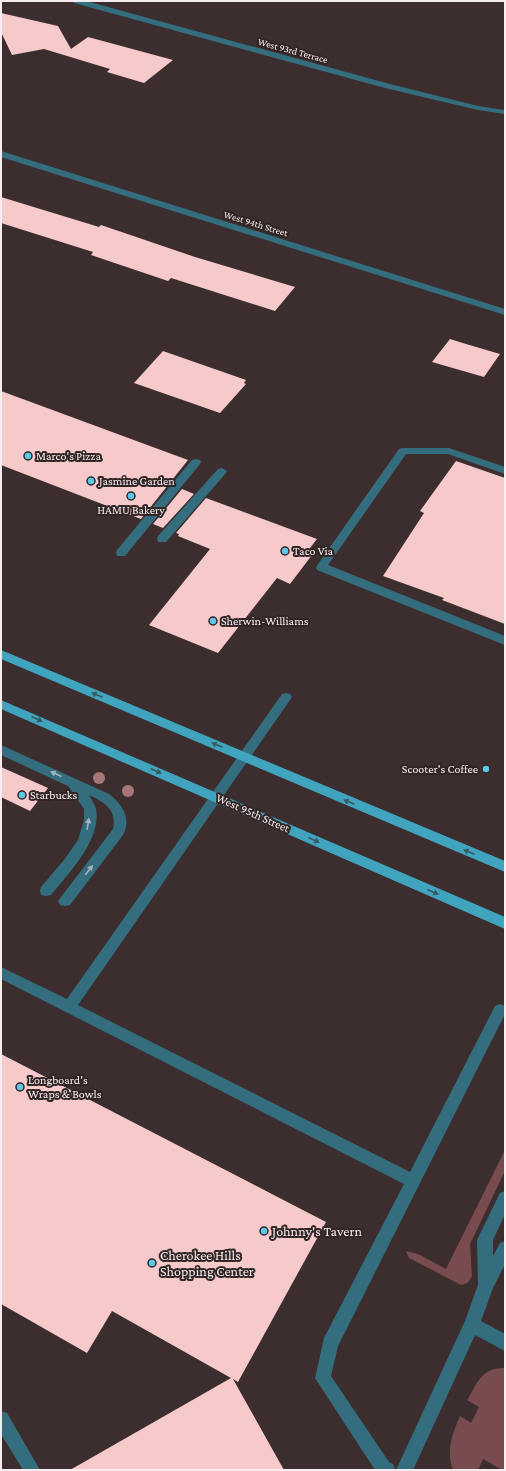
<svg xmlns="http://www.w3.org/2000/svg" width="506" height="1471" viewBox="0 0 506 1471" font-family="'Crimson Pro',serif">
	<rect width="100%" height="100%" fill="#3c2e2f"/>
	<g fill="#784c4e">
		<path d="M 505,1150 L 505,1171 L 470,1244 L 472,1276 C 469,1282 467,1284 461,1285 L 409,1258 L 406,1251 L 418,1254 L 446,1269 Z"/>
		<path d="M 505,1368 L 505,1470 L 502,1470 L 483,1459 L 478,1470 L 453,1470 C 446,1450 452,1435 460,1416 L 471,1423 L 479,1407 L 467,1400 L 468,1399 C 478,1381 482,1368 505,1368 Z"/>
	</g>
	<g fill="#f6c9ca">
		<path d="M 1,13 L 58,26 L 71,49 L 88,37 L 173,60 L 144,83 L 107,72 L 110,69 L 44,49 L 12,55 L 1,32 Z"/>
		<path d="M 1,197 L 99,227 L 101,225 L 195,257 L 295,287 L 275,311 L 171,278 L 168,281 L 91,255 L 93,252 L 1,223 Z"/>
		<path d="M 450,339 L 466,344 L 500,354 L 484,377 L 432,362 Z"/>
		<path d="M 163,351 L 246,380 L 244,383 L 246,384 L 220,413 L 134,383 Z"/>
		<path d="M 1,391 L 188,460 L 141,519 L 1,465 Z"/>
		<path d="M 456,461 L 505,478 L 505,624 L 442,600 L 444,598 L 383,576 L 424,513 L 420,511 Z"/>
		<path d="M 182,489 L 194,494 L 163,528 L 153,524 Z"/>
		<path d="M 206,498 L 317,539 L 307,552 L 312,555 L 290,584 L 277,578 L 218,653 L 149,625 L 210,549 L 178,536 L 179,534 L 176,533 Z"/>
		<path d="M 1,767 L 48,788 L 30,811 L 1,797 Z"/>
		<path d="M 1,1054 L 326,1222 L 238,1382 L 233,1379 L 284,1470 L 70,1470 L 231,1378 L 112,1311 L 87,1353 L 1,1304 Z"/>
	</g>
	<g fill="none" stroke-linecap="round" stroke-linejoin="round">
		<g fill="#346e7e" fill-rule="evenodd">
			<path d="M 73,1 L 86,1 L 390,84 L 478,106 L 505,110 L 505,114 L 478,110 L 385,88 L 74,3 Z"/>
			<path d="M 1,151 L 505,309 L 505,315 L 1,157 Z"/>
			<path d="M 403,448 L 449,448 L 505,467 L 505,474 L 448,454 L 406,454 L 328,565 L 505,636 L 505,645 L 317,570 L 316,567 L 399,449 Z"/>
			<path d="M 196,459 L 200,460 L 201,462 L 200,464 L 125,556 L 117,556 L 116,553 L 117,550 L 192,460 Z"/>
			<path d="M 222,468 L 227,471 L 226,473 L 166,542 L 158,542 L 157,539 L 158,536 L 218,469 Z"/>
			<path d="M 286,693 L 290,694 L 292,697 L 290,700 L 78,1005 L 410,1172 L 495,1006 L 500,1004 L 505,1006 L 505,1014 L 338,1346 L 331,1376 L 389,1462 L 393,1464 L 395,1470 L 375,1470 L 315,1378 L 324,1338 L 404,1184 L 1,979 L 1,967 L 67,999 L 282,694 Z"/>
			<path d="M 1,745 L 109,794 C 122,804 132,818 123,835 L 70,905 L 65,906 L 60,905 L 58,901 L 113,829 C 117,810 106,803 89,795 C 92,800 95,805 96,809 C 102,839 68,874 51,895 L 46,896 L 41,895 L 40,891 L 41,887 L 64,860 L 78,840 L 84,820 L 84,809 L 68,786 L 1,755 Z"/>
			<path d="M 505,1191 L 505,1214 L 493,1240 L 493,1256 L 500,1243 L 505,1241 L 505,1264 L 493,1288 L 481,1321 L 505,1334 L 505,1351 L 475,1335 L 413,1470 L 396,1470 L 465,1321 L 478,1285 L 477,1240 L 500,1193 Z"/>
			<path d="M 1,1411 L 7,1413 L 40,1470 L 23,1470 L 1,1434 Z"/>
		</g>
		<g fill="#40a4be" fill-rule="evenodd">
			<path d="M 1,650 L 505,861 L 505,872 L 1,659 Z"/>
			<path d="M 1,700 L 505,917 L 505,929 L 1,709 Z"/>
		</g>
	</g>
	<g fill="#a77678">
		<circle cx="99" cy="778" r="6"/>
		<circle cx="128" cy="791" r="6"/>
	</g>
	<defs><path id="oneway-solid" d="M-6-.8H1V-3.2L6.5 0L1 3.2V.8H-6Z"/></defs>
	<g fill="#385862">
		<use href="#oneway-solid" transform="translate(97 695) rotate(-157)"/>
		<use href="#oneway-solid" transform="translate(37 719) rotate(24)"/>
		<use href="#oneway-solid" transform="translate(217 745) rotate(-157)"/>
		<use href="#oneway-solid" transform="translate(156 771) rotate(24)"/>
		<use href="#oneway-solid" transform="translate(349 802) rotate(-157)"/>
		<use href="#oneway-solid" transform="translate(314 840) rotate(24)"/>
		<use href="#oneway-solid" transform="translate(469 852) rotate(-157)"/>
		<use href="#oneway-solid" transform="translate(433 892) rotate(24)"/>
	</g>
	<g fill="#9fb4bc">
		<use href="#oneway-solid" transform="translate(56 774) rotate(-156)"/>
		<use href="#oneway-solid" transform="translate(88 824) rotate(-81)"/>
		<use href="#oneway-solid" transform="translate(89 870) rotate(-52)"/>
	</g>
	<g fill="#5bc8e6" stroke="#322525" stroke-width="1.5">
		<circle cx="28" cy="456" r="4"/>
		<circle cx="91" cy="481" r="4"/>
		<circle cx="131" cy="496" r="4"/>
		<circle cx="285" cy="551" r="4"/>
		<circle cx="213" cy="621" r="4"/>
		<circle cx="486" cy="769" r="4"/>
		<circle cx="22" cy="795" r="4"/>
		<circle cx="20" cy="1087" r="4"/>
		<circle cx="264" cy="1231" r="4"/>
		<circle cx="152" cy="1263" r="4"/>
	</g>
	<g text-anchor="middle" stroke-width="4" stroke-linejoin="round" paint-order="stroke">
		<g font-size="10" fill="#f7edee" stroke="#322525">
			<text transform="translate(293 50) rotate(15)" y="4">West 93rd Terrace</text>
			<text transform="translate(256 223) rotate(17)" y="4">West 94th Street</text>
		</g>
		<g font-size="12" fill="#f7edee" stroke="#322525" text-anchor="start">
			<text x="36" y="460">Marco's Pizza</text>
			<text x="99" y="485">Jasmine Garden</text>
			<text x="131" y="514" text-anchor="middle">HAMU Bakery</text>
			<text x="293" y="555">Taco Via</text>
			<text x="221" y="625">Sherwin-Williams</text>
			<text x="478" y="773" text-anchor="end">Scooter's Coffee</text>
			<text x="30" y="799">Starbucks</text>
			<text x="28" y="1084">Longboard's<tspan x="28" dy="14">Wraps &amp; Bowls</tspan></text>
		</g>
		<g font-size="12" fill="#f7edee" stroke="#322525">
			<text transform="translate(253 813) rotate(24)" y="4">West 95th Street</text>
		</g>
		<g font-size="14" fill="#f7edee" stroke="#322525" text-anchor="start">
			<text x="272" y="1236">Johnny's Tavern</text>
			<text x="160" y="1260">Cherokee Hills<tspan x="160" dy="16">Shopping Center</tspan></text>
		</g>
	</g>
	<rect width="506" height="1471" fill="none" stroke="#f7edee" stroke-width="4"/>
</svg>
